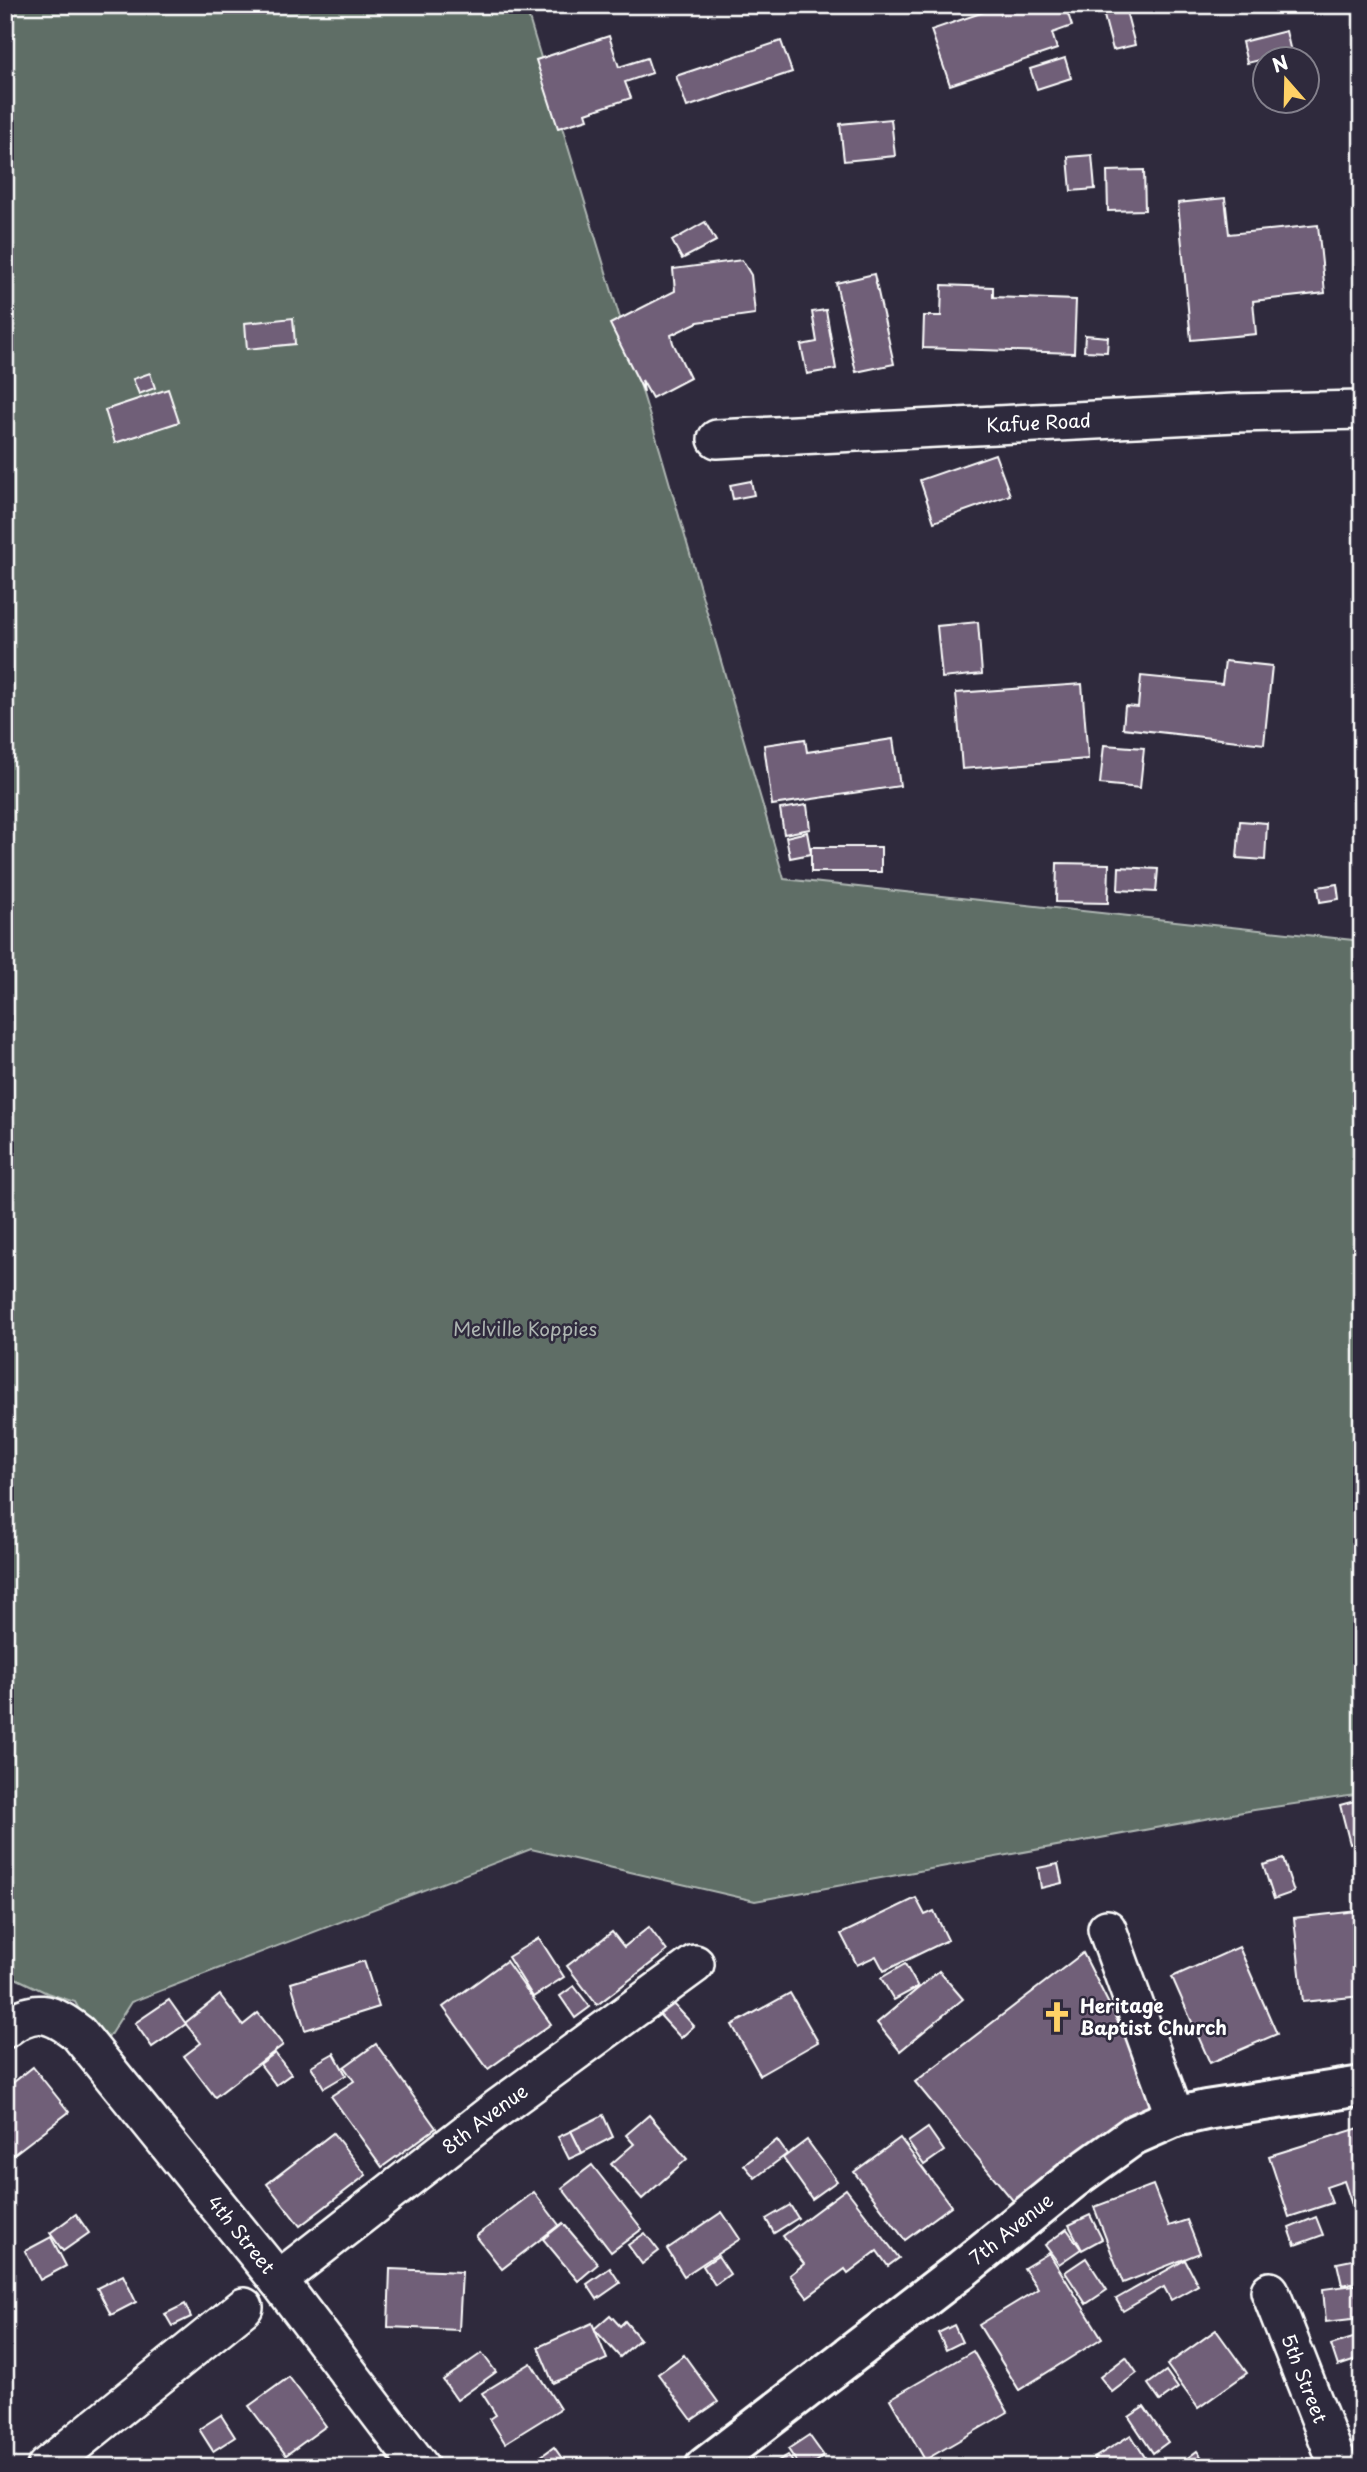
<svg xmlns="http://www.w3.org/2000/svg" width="1367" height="2472" viewBox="0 0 1367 2472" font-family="'Playpen Sans',sans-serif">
	<rect width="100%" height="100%" fill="#2f2a3d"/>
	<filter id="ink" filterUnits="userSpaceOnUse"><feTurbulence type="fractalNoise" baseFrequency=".0143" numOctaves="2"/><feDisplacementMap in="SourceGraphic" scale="14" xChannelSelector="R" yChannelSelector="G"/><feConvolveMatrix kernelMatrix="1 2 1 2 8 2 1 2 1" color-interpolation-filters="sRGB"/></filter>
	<g filter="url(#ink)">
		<path fill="#5e6e66" stroke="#aeb6b2" stroke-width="2" d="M 5,5 L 525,5 L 660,450 L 784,879 L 1362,941 L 1362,1794 L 1254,1810 L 755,1901 L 531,1849 L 131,2002 L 101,2049 L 75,2002 L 47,1993 L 5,1973 Z"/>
		<g fill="#705e78" stroke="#fff" stroke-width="2">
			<path d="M 1004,5 L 1065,5 L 1072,26 L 1052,33 L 1057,49 L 950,85 L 931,30 Z"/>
			<path d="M 1125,7 L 1135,45 L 1113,50 L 1103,12 Z"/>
			<path d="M 1286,31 L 1291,52 L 1247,63 L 1242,42 Z"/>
			<path d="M 609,36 L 619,67 L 647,58 L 652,73 L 625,82 L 631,98 L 586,113 L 588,119 L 558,128 L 536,60 Z"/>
			<path d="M 781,41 L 792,72 L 687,107 L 676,76 Z"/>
			<path d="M 1065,58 L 1071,78 L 1037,89 L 1030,69 Z"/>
			<path d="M 891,119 L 895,156 L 844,161 L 840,124 Z"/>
			<path d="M 1092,155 L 1095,189 L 1071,191 L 1068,157 Z"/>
			<path d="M 1144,170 L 1145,210 L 1108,211 L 1107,171 Z"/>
			<path d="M 1225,198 L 1229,234 L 1318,225 L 1325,293 L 1253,301 L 1256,334 L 1191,340 L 1178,203 Z"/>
			<path d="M 705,222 L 716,241 L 682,259 L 672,241 Z"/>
			<path d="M 742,260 L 751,275 L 755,314 L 698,322 L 671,335 L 673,343 L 690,378 L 652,398 L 642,380 L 644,392 L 610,324 L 675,291 L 673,269 Z"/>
			<path d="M 874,274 L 894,364 L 856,372 L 836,283 Z"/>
			<path d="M 942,285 L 993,287 L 993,297 L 1076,300 L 1074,353 L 923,348 L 924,316 L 941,316 Z"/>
			<path d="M 826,310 L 836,369 L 807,374 L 801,345 L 817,342 L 812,312 Z"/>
			<path d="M 293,318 L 295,344 L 247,349 L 245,323 Z"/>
			<path d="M 1085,335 L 1108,337 L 1107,352 L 1084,351 Z"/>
			<path d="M 150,373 L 155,388 L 139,394 L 133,379 Z"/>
			<path d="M 168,389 L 179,422 L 115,443 L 105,410 Z"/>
			<path d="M 995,454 L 1010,495 L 934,522 L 920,480 Z"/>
			<path d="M 751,481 L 754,495 L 733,499 L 730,485 Z"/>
			<path d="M 978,622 L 982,674 L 942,678 L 937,626 Z"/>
			<path d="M 1225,661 L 1272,666 L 1264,744 L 1123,728 L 1125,706 L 1138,707 L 1141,676 L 1222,684 Z"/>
			<path d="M 1082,684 L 1088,759 L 962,769 L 956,693 Z"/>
			<path d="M 805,739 L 807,752 L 893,739 L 900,786 L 772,805 L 764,745 Z"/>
			<path d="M 1104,745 L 1144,748 L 1140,788 L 1100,784 Z"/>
			<path d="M 807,805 L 810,829 L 784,834 L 780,809 Z"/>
			<path d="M 1240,821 L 1267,823 L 1265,860 L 1237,858 Z"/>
			<path d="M 807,832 L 811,854 L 790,858 L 786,837 Z"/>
			<rect x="811" y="847" width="70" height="25"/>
			<path d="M 1057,863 L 1109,864 L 1108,903 L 1056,902 Z"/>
			<path d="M 1119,867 L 1158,869 L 1156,892 L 1118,890 Z"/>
			<path d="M 1337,884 L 1339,899 L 1320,902 L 1318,887 Z"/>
			<path d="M 1362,1799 L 1362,1841 L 1350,1844 L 1340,1805 Z"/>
			<path d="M 1283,1859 L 1294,1892 L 1274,1899 L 1263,1865 Z"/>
			<path d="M 1058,1864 L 1062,1883 L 1041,1888 L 1038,1868 Z"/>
			<path d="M 916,1898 L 925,1915 L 934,1911 L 948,1940 L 884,1971 L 876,1956 L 857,1965 L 841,1934 Z"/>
			<path d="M 1357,1911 L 1362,1957 L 1362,1996 L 1303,2002 L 1294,1918 Z"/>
			<path d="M 649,1927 L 667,1951 L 597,2005 L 567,1966 L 612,1932 L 624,1947 Z"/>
			<path d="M 539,1938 L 564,1977 L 533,1997 L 508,1957 Z"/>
			<path d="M 1239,1947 L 1277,2034 L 1210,2063 L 1172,1977 Z"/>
			<path d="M 1083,1953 L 1160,2105 L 1019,2208 L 915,2082 Z"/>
			<path d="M 364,1961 L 379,2007 L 305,2030 L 291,1983 Z"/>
			<path d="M 506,1961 L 551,2024 L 488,2069 L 443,2007 Z"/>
			<path d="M 905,1964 L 918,1987 L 894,2000 L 881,1978 Z"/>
			<path d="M 939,1971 L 963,1999 L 900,2051 L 877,2023 Z"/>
			<path d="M 574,1986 L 590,2007 L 575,2018 L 560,1996 Z"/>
			<path d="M 790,1993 L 818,2042 L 760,2075 L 732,2025 Z"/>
			<path d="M 220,1995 L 243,2025 L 258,2013 L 283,2045 L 215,2097 L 184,2056 L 201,2043 L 185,2023 Z"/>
			<path d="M 169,2000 L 186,2024 L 152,2047 L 135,2023 Z"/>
			<path d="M 672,2002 L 694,2026 L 681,2038 L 659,2014 Z"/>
			<path d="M 376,2044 L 436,2128 L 382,2167 L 331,2096 L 354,2081 L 344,2067 Z"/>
			<path d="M 275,2053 L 291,2074 L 276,2085 L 260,2064 Z"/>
			<path d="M 334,2053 L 346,2075 L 324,2088 L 311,2066 Z"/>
			<path d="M 33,2067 L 69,2112 L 5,2161 L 5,2089 Z"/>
			<path d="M 603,2115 L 613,2137 L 582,2153 L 571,2131 Z"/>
			<path d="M 649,2115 L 687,2159 L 642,2199 L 611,2164 L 634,2144 L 626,2135 Z"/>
			<path d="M 1362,2127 L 1362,2208 L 1354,2211 L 1344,2181 L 1326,2187 L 1332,2203 L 1289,2217 L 1269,2156 Z"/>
			<path d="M 928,2128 L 944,2151 L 924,2165 L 908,2142 Z"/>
			<path d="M 571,2131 L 582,2153 L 569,2159 L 558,2137 Z"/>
			<path d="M 333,2133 L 366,2175 L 300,2226 L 267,2184 Z"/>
			<path d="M 900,2138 L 951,2206 L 905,2240 L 854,2172 Z"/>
			<path d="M 777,2140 L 787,2154 L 755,2178 L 744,2165 Z"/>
			<path d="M 807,2140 L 837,2181 L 812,2199 L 783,2158 Z"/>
			<path d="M 592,2165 L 642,2229 L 611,2252 L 562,2188 Z"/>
			<path d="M 1153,2185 L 1169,2226 L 1187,2220 L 1200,2253 L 1123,2283 L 1094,2207 Z"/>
			<path d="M 846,2189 L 899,2258 L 888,2266 L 877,2251 L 848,2273 L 845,2269 L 807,2297 L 790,2275 L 804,2264 L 783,2236 Z"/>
			<path d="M 534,2192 L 559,2225 L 502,2269 L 476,2236 Z"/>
			<path d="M 790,2205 L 798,2218 L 774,2233 L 766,2219 Z"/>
			<path d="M 722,2212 L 740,2239 L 684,2276 L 667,2249 Z"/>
			<path d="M 76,2214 L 89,2233 L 63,2251 L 50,2233 Z"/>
			<path d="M 1090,2215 L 1102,2239 L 1082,2250 L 1069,2225 Z"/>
			<path d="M 1316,2217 L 1323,2235 L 1295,2245 L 1289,2228 Z"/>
			<path d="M 563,2223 L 598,2264 L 578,2281 L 543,2239 Z"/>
			<path d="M 1067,2229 L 1081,2249 L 1059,2264 L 1045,2245 Z"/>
			<path d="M 645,2233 L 659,2251 L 642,2264 L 628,2245 Z"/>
			<path d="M 51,2237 L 66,2266 L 40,2280 L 25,2251 Z"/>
			<path d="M 1049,2253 L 1102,2338 L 1019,2390 L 979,2325 L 1038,2289 L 1024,2268 Z"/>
			<path d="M 718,2256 L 730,2274 L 715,2285 L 703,2266 Z"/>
			<path d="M 1086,2258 L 1107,2290 L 1086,2304 L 1065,2272 Z"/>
			<path d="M 1362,2258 L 1362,2281 L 1342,2285 L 1337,2263 Z"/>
			<path d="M 1185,2260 L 1198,2285 L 1171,2300 L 1164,2287 L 1123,2311 L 1116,2299 Z"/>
			<path d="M 610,2268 L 620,2283 L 597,2299 L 587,2284 Z"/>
			<path d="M 390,2269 L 462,2272 L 459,2330 L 388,2327 Z"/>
			<path d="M 123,2275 L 136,2302 L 111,2315 L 97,2288 Z"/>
			<path d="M 1362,2284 L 1362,2300 L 1358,2301 L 1360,2318 L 1326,2322 L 1323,2289 Z"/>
			<path d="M 185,2304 L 191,2317 L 172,2326 L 165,2314 Z"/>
			<path d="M 610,2315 L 620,2326 L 625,2321 L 640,2339 L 620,2357 L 594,2329 Z"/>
			<path d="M 592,2323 L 607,2359 L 553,2383 L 538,2347 Z"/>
			<path d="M 954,2325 L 962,2342 L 946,2350 L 938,2333 Z"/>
			<path d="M 1216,2330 L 1247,2373 L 1198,2408 L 1167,2365 Z"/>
			<path d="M 1356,2337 L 1362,2358 L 1338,2366 L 1331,2345 Z"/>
			<path d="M 973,2351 L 1008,2412 L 925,2460 L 890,2399 Z"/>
			<path d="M 482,2353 L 496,2372 L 457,2400 L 443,2380 Z"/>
			<path d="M 684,2355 L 718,2402 L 692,2420 L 658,2374 Z"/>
			<path d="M 1126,2357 L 1137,2373 L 1112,2392 L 1100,2377 Z"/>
			<path d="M 531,2363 L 560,2409 L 505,2443 L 490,2419 L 496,2415 L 482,2393 Z"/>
			<path d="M 1166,2371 L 1178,2388 L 1160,2401 L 1148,2384 Z"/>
			<path d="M 289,2377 L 326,2426 L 286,2455 L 249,2406 Z"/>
			<path d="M 1144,2407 L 1168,2442 L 1153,2453 L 1129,2417 Z"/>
			<path d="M 221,2415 L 235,2437 L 213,2451 L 199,2429 Z"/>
			<path d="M 809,2435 L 824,2456 L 809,2467 L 800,2467 L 788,2449 Z"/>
			<path d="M 1131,2435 L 1151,2467 L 1099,2467 L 1094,2458 Z"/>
			<path d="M 554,2447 L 568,2467 L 526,2467 Z"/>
			<path d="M 1197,2451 L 1209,2467 L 1190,2467 L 1185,2460 Z"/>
			<path d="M 788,2455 L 796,2467 L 779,2467 L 776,2462 Z"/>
			<path d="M 1060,2457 L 1067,2467 L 1046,2467 Z"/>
		</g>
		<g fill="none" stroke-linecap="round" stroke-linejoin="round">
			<defs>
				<g id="street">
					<path id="s1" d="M 717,439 L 1235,413 L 1362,410"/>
					<path d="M 1107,1929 L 1175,2117"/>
					<path id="s2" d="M 5,2029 C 34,2007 50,2011 78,2033 L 278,2280 L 420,2467"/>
					<path id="s3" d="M 278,2280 L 497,2109 L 695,1964"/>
					<path id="s4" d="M 1270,2291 L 1339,2467"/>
					<path d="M 46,2467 L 244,2307"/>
				</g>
				<g id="secondary">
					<path id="s5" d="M 705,2467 L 962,2269 L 1073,2179 L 1134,2135 L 1175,2117 L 1206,2110 L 1362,2086"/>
				</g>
			</defs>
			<use href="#street" stroke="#fff" stroke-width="42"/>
			<use href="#secondary" stroke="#fff" stroke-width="44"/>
			<use href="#street" stroke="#2f2a3d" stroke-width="37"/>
			<use href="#secondary" stroke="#2f2a3d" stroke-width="38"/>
		</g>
	</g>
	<defs>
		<symbol id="church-bare" viewBox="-9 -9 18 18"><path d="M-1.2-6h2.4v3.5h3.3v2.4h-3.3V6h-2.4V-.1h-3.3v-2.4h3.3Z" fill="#ffd166" stroke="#2f2a3d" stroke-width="2.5" paint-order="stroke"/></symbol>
	</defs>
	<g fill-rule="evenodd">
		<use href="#church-bare" x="1035" y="1995" width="44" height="44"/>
	</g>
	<g text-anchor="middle" stroke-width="5" stroke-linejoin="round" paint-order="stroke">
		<g font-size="19" fill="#fff" stroke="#2f2a3d">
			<text dy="7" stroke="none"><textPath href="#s1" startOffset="322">Kafue Road</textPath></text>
			<text dy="7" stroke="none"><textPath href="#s3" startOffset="262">8th Avenue</textPath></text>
			<text dy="7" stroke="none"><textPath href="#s5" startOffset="388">7th Avenue</textPath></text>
			<text dy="7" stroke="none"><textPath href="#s2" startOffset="341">4th Street</textPath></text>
			<text dy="7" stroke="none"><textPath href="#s4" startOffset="94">5th Street</textPath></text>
		</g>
		<g font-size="19" fill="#aeb6b2" stroke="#2f2a3d">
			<text x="525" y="1336">Melville Koppies</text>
		</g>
		<g font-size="19" font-weight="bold" fill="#fff" stroke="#2f2a3d" text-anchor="start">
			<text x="1080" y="2013">Heritage<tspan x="1080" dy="22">Baptist Church</tspan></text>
		</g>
	</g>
	<rect width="1367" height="2472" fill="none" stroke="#2f2a3d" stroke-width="28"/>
	<rect x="14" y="14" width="1339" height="2444" fill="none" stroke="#fff" stroke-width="2.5" filter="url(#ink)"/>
	<g transform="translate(1286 80) rotate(340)"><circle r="33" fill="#2f2a3d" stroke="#827f8b" stroke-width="2"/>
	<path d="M0-5L12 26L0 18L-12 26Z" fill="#ffd166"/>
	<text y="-10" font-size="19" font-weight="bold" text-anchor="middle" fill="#ffffff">N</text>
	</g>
</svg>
